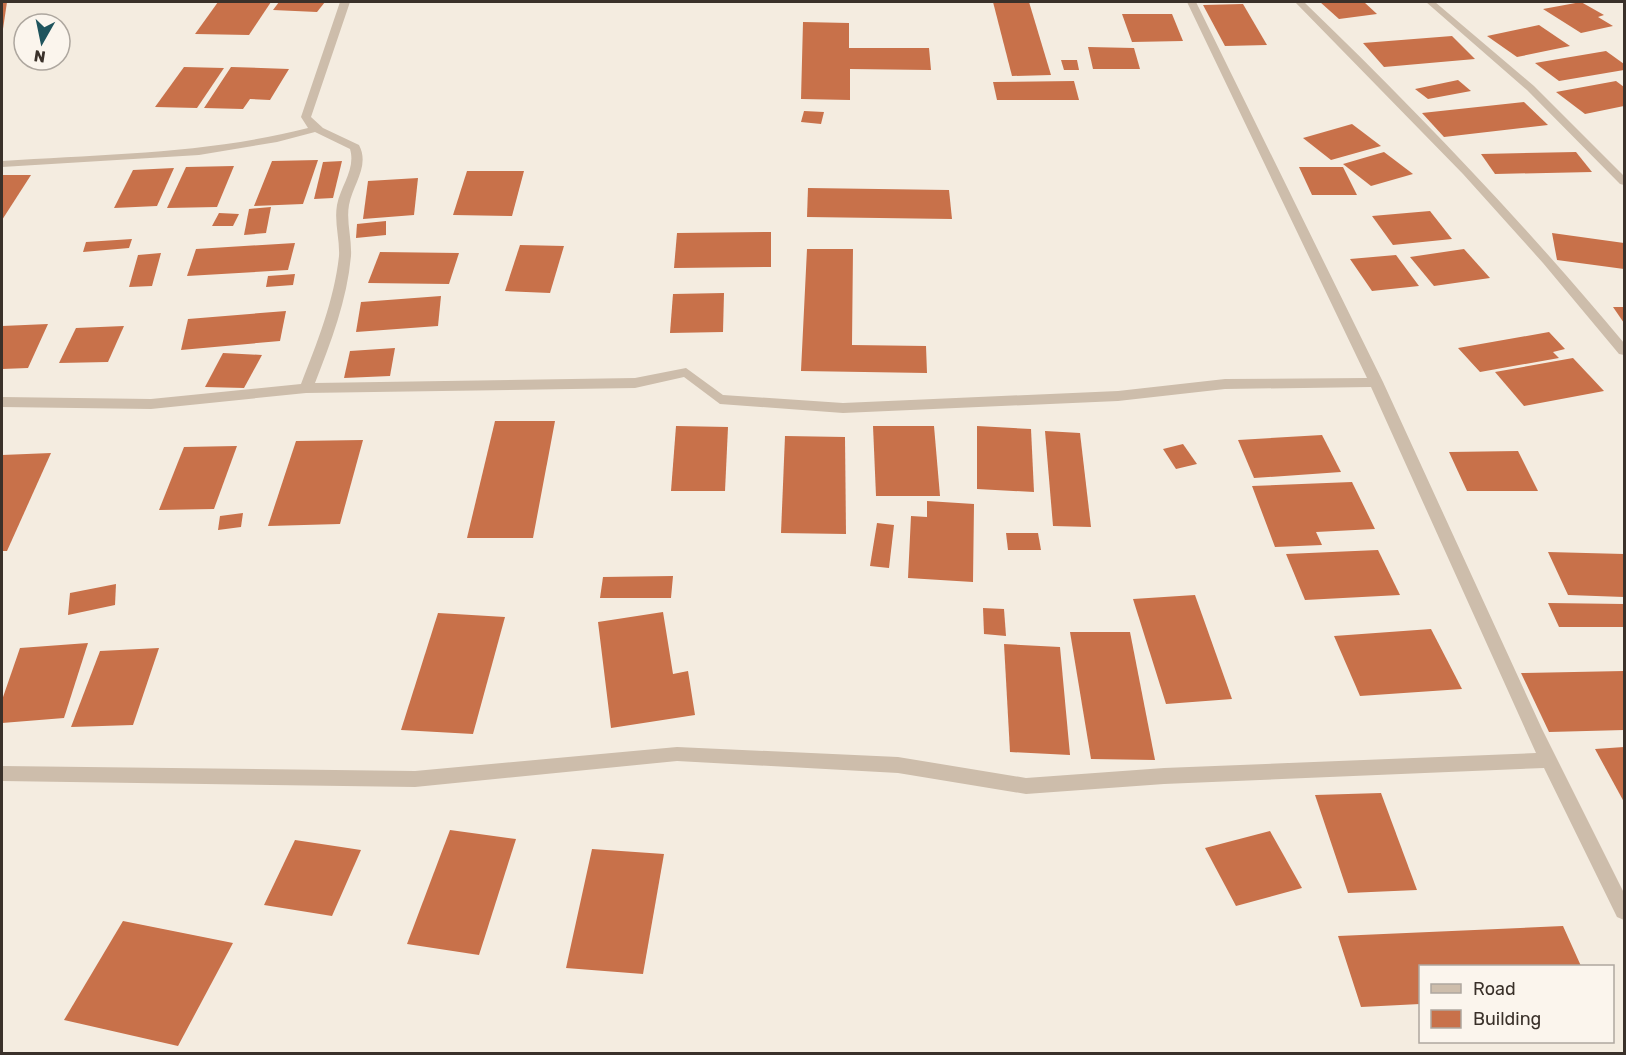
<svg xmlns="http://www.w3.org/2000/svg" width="1626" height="1055" viewBox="0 0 1626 1055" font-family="Rubik,sans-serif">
	<rect width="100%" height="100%" fill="#f4ece0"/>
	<g fill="#c8714a">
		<path d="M 7,2 L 3,29 L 2,29 L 2,3 Z"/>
		<path d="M 218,2 L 271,2 L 249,35 L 195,34 Z"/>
		<path d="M 279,2 L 325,2 L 317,12 L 273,10 Z"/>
		<path d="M 993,2 L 1029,2 L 1051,75 L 1012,76 Z"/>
		<path d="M 1320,2 L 1364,2 L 1377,14 L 1339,19 Z"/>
		<path d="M 1581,2 L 1604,15 L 1598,17 L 1613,26 L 1581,33 L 1543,9 Z"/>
		<path d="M 1243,4 L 1267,45 L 1225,46 L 1203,5 Z"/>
		<path d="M 1122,14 L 1172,14 L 1183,41 L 1132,42 Z"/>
		<path d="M 803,22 L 849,23 L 849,48 L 929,48 L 931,70 L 850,69 L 850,100 L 801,99 Z"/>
		<path d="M 1539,25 L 1570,46 L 1517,57 L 1487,36 Z"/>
		<path d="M 1452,36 L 1475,59 L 1384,67 L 1363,43 Z"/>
		<path d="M 1088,47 L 1134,48 L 1140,69 L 1093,69 Z"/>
		<path d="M 1606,51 L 1624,64 L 1624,70 L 1559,81 L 1535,63 Z"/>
		<path d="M 1061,60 L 1077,60 L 1079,70 L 1064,70 Z"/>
		<path d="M 184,67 L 224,68 L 197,108 L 155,107 Z"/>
		<path d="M 231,67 L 289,69 L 270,100 L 250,99 L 243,109 L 204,108 Z"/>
		<path d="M 1458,80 L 1471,91 L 1428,99 L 1415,89 Z"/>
		<path d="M 1074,81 L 1079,100 L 997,100 L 993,82 Z"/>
		<path d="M 1616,81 L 1624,87 L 1624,106 L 1585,114 L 1556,92 Z"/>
		<path d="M 1524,102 L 1548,125 L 1444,137 L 1422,113 Z"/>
		<path d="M 804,111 L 824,112 L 821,124 L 801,122 Z"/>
		<path d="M 1352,124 L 1381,146 L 1331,160 L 1303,138 Z"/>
		<path d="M 1384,152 L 1413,174 L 1371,186 L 1343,164 Z"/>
		<path d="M 1576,152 L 1592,172 L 1495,174 L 1481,154 Z"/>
		<path d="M 318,160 L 303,204 L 254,206 L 272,161 Z"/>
		<path d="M 342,161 L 333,198 L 314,199 L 323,162 Z"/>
		<path d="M 234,166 L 217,207 L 167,208 L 186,167 Z"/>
		<path d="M 1299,167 L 1343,167 L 1357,195 L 1312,195 Z"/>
		<path d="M 174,168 L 157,206 L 114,208 L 133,170 Z"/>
		<path d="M 467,171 L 524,171 L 512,216 L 453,215 Z"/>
		<path d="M 2,175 L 31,175 L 2,220 Z"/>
		<path d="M 418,178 L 414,215 L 363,219 L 368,181 Z"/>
		<path d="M 808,188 L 949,190 L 952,219 L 807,217 Z"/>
		<path d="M 271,207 L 266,233 L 244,235 L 249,209 Z"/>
		<path d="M 1430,211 L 1452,239 L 1393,245 L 1372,216 Z"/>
		<path d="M 219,213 L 239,214 L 233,226 L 212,226 Z"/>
		<path d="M 386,221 L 386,235 L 356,238 L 357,224 Z"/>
		<path d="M 771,232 L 771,267 L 674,268 L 677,233 Z"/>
		<path d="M 1552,233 L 1624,243 L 1624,269 L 1557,260 Z"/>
		<path d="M 132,239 L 129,248 L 83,252 L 86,242 Z"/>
		<path d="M 295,243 L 288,270 L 187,276 L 196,249 Z"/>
		<path d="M 520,245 L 564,246 L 550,293 L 505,291 Z"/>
		<path d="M 807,249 L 853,249 L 852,345 L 926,346 L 927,373 L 801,371 Z"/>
		<path d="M 1464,249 L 1490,278 L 1434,286 L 1410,257 Z"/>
		<path d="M 380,252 L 459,253 L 449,284 L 368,283 Z"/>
		<path d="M 161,253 L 152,286 L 129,287 L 138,255 Z"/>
		<path d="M 1396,255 L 1419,286 L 1372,291 L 1350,259 Z"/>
		<path d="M 295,274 L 293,285 L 266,287 L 268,276 Z"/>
		<path d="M 724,293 L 723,332 L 670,333 L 673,294 Z"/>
		<path d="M 441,296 L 438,326 L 356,332 L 361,302 Z"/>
		<path d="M 1613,307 L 1624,307 L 1624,323 Z"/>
		<path d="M 286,311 L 280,341 L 181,350 L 188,319 Z"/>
		<path d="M 48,324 L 28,368 L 2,369 L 2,326 Z"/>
		<path d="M 124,326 L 108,362 L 59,363 L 76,328 Z"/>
		<path d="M 1549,332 L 1565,349 L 1553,352 L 1559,358 L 1480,372 L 1458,348 Z"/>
		<path d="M 395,348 L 390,376 L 344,378 L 350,351 Z"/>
		<path d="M 223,353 L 262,355 L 244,388 L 205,387 Z"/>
		<path d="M 1573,358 L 1604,391 L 1524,406 L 1495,372 Z"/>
		<path d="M 495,421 L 555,421 L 533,538 L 467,538 Z"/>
		<path d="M 676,426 L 728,427 L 725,491 L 671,491 Z"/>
		<path d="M 873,426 L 934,426 L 940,496 L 876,496 Z"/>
		<path d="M 977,426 L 1031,429 L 1034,492 L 977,489 Z"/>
		<path d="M 1045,431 L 1080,433 L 1091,527 L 1053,526 Z"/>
		<path d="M 1322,435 L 1341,472 L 1254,478 L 1238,440 Z"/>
		<path d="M 785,436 L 845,437 L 846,534 L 781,533 Z"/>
		<path d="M 363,440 L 340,524 L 268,526 L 296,441 Z"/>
		<path d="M 1183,444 L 1197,464 L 1176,469 L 1163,449 Z"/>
		<path d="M 237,446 L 214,509 L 159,510 L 184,447 Z"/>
		<path d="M 1518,451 L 1538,491 L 1467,491 L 1449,452 Z"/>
		<path d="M 51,453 L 7,551 L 2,551 L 2,455 Z"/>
		<path d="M 1352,482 L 1375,529 L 1316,532 L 1322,545 L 1275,547 L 1252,486 Z"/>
		<path d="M 927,501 L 974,504 L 973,582 L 908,578 L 911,516 L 927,517 Z"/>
		<path d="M 243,513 L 241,527 L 218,530 L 220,516 Z"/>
		<path d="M 877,523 L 894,525 L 889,568 L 870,566 Z"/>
		<path d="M 1006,533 L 1038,533 L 1041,550 L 1008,550 Z"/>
		<path d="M 1378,550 L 1400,595 L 1305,600 L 1286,554 Z"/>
		<path d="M 1548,552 L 1624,554 L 1624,597 L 1568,595 Z"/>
		<path d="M 673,576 L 671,598 L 600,598 L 603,577 Z"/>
		<path d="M 116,584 L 115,605 L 68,615 L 70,593 Z"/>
		<path d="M 1195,595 L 1232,699 L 1166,704 L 1133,599 Z"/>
		<path d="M 1548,603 L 1624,604 L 1624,627 L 1559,627 Z"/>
		<path d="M 983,608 L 1004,609 L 1006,636 L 984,634 Z"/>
		<path d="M 663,612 L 673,674 L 688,671 L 695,715 L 611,728 L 598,622 Z"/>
		<path d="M 438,613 L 505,617 L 473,734 L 401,730 Z"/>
		<path d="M 1431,629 L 1462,689 L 1360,696 L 1334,636 Z"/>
		<path d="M 1070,632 L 1130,632 L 1155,760 L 1091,759 Z"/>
		<path d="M 88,643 L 64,718 L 2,723 L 2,700 L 20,648 Z"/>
		<path d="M 1004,644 L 1060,647 L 1070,755 L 1010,752 Z"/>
		<path d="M 159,648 L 133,725 L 71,727 L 100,651 Z"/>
		<path d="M 1624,671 L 1624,730 L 1549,732 L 1521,673 Z"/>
		<path d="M 1624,747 L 1624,802 L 1595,749 Z"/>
		<path d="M 1381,793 L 1417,890 L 1348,893 L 1315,795 Z"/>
		<path d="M 450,830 L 516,839 L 479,955 L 407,944 Z"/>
		<path d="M 1270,831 L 1302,888 L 1236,906 L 1205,848 Z"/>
		<path d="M 295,840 L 361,850 L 332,916 L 264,905 Z"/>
		<path d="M 592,849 L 664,854 L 643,974 L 566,968 Z"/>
		<path d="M 123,921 L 233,943 L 178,1046 L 64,1020 Z"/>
		<path d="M 1563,926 L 1581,966 L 1420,966 L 1420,1004 L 1361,1007 L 1338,936 Z"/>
	</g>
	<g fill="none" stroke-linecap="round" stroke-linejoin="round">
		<g fill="#cdbdab" fill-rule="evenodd">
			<path d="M 340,2 L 350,2 L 311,117 L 323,128 L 359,145 C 370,166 353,184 349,205 C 346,221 352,239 351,256 C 347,300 331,342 315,383 L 635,378 L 686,368 L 723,395 L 843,403 L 1118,391 L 1225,379 L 1367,378 L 1187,2 L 1196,2 L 1383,382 L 1542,729 L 1624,893 L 1624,920 L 1617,917 L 1544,768 L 1164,784 L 1026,794 L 898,773 L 677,761 L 415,787 L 2,781 L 2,766 L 415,771 L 677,747 L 898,757 L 1026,778 L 1164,768 L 1536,753 L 1371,387 L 1225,389 L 1118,401 L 843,413 L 720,404 L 684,377 L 635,388 L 306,393 L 151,409 L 2,407 L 2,397 L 151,399 L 301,384 C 317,343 334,301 339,256 C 340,240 334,222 337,205 C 341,185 356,169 350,149 L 315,132 L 277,142 L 199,155 L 2,167 L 2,161 C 105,154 207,154 308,128 L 301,117 Z"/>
			<path d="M 1295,2 L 1304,2 C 1416,110 1524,223 1624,343 L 1624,355 L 1619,354 L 1543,263 L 1463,174 Z"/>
			<path d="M 1426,2 L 1435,2 L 1534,86 L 1624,176 L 1624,185 L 1620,184 L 1527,90 Z"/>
		</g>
	</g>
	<rect width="1626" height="1055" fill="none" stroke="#3a312a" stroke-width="6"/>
	<rect x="1419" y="965" width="195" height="78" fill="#fbf5ed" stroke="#aea79f" stroke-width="1.5"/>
	<rect x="1431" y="984" width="30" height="9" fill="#cdbdab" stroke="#aea79f" stroke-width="1.5"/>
	<text x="1473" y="995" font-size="18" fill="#3a312a">Road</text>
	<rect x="1431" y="1010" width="30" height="18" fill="#c8714a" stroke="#aea79f" stroke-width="1.5"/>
	<text x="1473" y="1025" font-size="18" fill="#3a312a">Building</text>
	<g transform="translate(42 42) rotate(189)"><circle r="28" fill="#fbf5ed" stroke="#aea79f" stroke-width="1.5"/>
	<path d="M0-4.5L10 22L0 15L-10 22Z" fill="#1f545d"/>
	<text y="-9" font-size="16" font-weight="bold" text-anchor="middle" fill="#3a312a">N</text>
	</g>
</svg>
